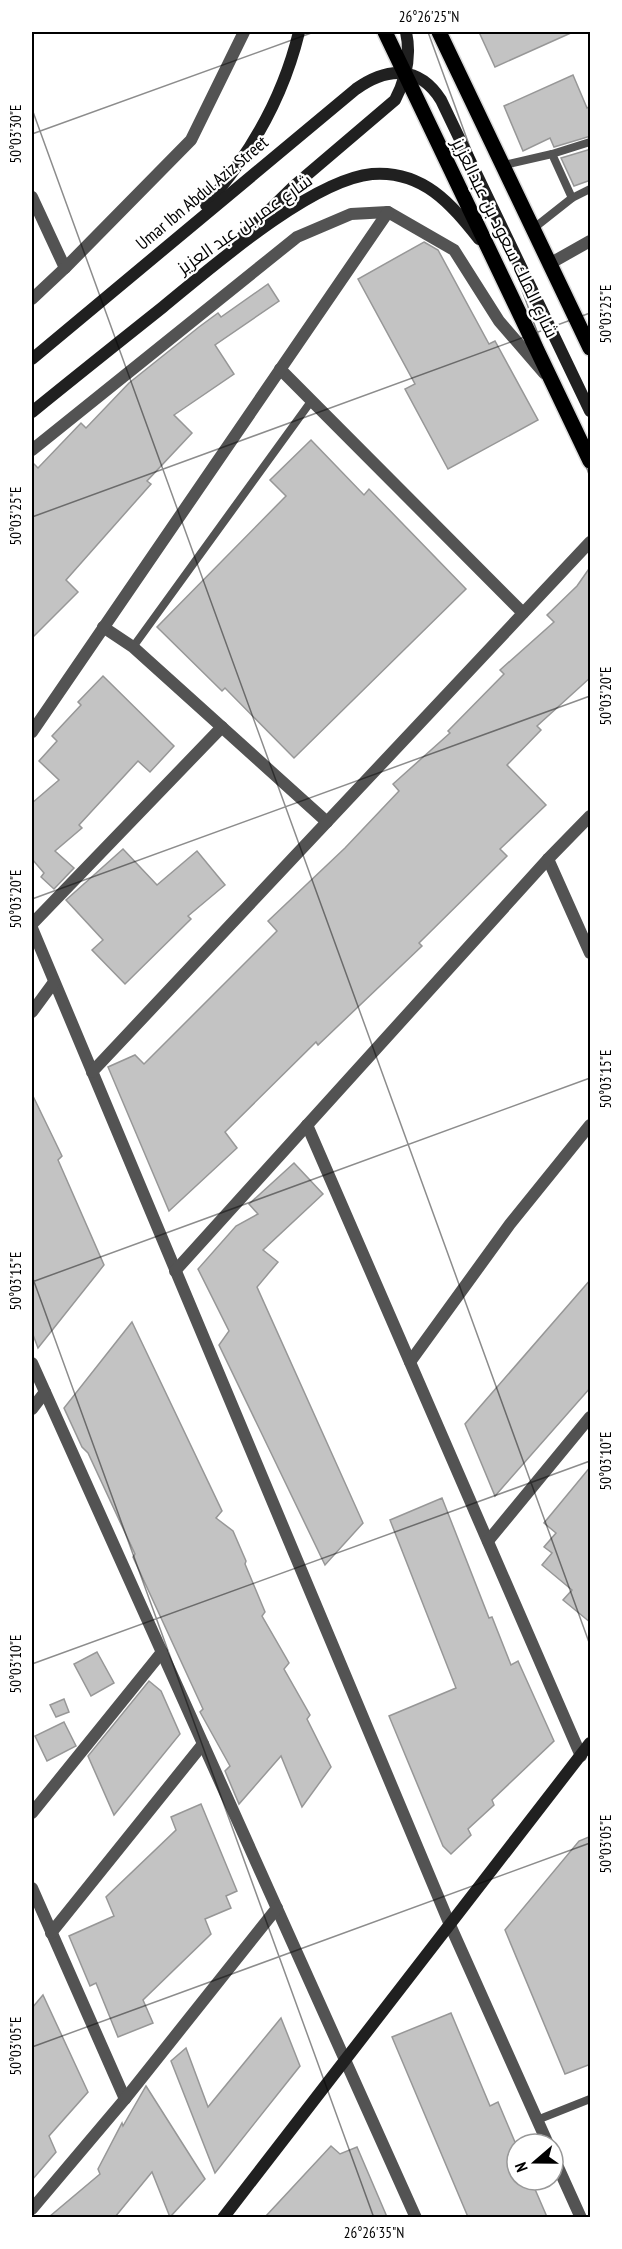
<svg xmlns="http://www.w3.org/2000/svg" width="622" height="2249" viewBox="0 0 622 2249" font-family="'PT Sans Narrow',Cairo,sans-serif">
	<rect width="100%" height="100%" fill="#fff"/>
	<g fill="#c3c3c3" stroke="#979797" stroke-width="1.5">
		<path d="M 479,32 L 573,32 L 495,67 Z"/>
		<path d="M 573,75 L 587,108 L 591,106 L 591,136 L 554,147 L 550,138 L 523,151 L 504,106 Z"/>
		<path d="M 591,149 L 591,180 L 574,186 L 561,158 Z"/>
		<path d="M 424,242 L 438,250 L 489,344 L 495,341 L 538,420 L 448,469 L 405,389 L 415,384 L 358,279 Z"/>
		<path d="M 268,284 L 279,301 L 215,345 L 234,374 L 174,415 L 192,433 L 147,481 L 151,484 L 66,580 L 78,592 L 32,638 L 32,462 L 38,468 L 81,423 L 86,428 L 129,383 L 199,327 L 218,313 L 221,317 Z"/>
		<path d="M 311,440 L 364,495 L 369,489 L 466,589 L 294,758 L 225,688 L 222,691 L 157,627 L 286,496 L 270,480 Z"/>
		<path d="M 591,566 L 591,677 L 537,726 L 541,730 L 507,765 L 546,805 L 500,849 L 507,856 L 419,943 L 422,946 L 318,1045 L 316,1042 L 225,1132 L 237,1148 L 169,1211 L 108,1067 L 135,1055 L 144,1064 L 277,931 L 268,921 L 345,848 L 399,791 L 393,784 L 450,733 L 448,731 L 504,674 L 500,670 L 554,622 L 547,615 L 577,586 Z"/>
		<path d="M 103,676 L 174,746 L 150,772 L 138,761 L 79,825 L 82,828 L 55,851 L 74,868 L 54,889 L 41,877 L 44,873 L 32,859 L 32,803 L 59,780 L 39,761 L 57,741 L 52,736 L 81,705 L 78,702 Z"/>
		<path d="M 123,849 L 157,885 L 197,851 L 225,885 L 188,916 L 191,919 L 125,984 L 92,950 L 103,940 L 66,900 Z"/>
		<path d="M 32,1094 L 62,1156 L 58,1160 L 104,1265 L 38,1348 L 32,1332 Z"/>
		<path d="M 294,1163 L 323,1194 L 263,1250 L 278,1262 L 257,1287 L 363,1523 L 325,1565 L 219,1345 L 229,1331 L 198,1269 L 236,1226 L 258,1214 L 249,1204 Z"/>
		<path d="M 591,1279 L 591,1387 L 495,1496 L 465,1424 Z"/>
		<path d="M 132,1322 L 222,1511 L 216,1518 L 233,1531 L 246,1561 L 245,1564 L 265,1612 L 262,1616 L 289,1663 L 284,1669 L 310,1715 L 307,1719 L 331,1767 L 302,1807 L 281,1756 L 239,1804 L 225,1771 L 230,1766 L 200,1712 L 203,1709 L 133,1557 L 135,1554 L 88,1453 L 82,1447 L 64,1408 Z"/>
		<path d="M 591,1466 L 591,1623 L 563,1600 L 572,1590 L 542,1565 L 552,1553 L 544,1547 L 556,1533 L 544,1523 Z"/>
		<path d="M 442,1498 L 489,1618 L 492,1617 L 511,1665 L 518,1661 L 554,1741 L 492,1800 L 494,1805 L 468,1829 L 471,1835 L 451,1854 L 443,1846 L 389,1716 L 456,1688 L 390,1520 Z"/>
		<path d="M 97,1652 L 114,1683 L 91,1696 L 74,1664 Z"/>
		<path d="M 149,1681 L 161,1691 L 180,1734 L 114,1815 L 88,1756 Z"/>
		<path d="M 64,1699 L 69,1712 L 56,1717 L 50,1705 Z"/>
		<path d="M 64,1722 L 76,1746 L 47,1761 L 35,1736 Z"/>
		<path d="M 201,1804 L 237,1891 L 226,1896 L 231,1908 L 205,1919 L 211,1934 L 143,2000 L 153,2023 L 118,2037 L 96,1983 L 90,1986 L 69,1936 L 114,1916 L 106,1897 L 176,1830 L 171,1817 Z"/>
		<path d="M 591,1836 L 591,2064 L 565,2074 L 505,1930 L 579,1841 Z"/>
		<path d="M 43,1995 L 88,2092 L 49,2136 L 56,2152 L 32,2180 L 32,2008 Z"/>
		<path d="M 451,2013 L 490,2106 L 498,2102 L 517,2147 L 517,2180 L 531,2180 L 547,2217 L 468,2217 L 392,2037 Z"/>
		<path d="M 281,2018 L 300,2066 L 215,2173 L 171,2061 L 186,2048 L 208,2107 Z"/>
		<path d="M 146,2086 L 205,2179 L 170,2217 L 152,2172 L 115,2217 L 49,2217 L 100,2174 L 98,2169 L 122,2123 L 123,2126 Z"/>
		<path d="M 331,2146 L 340,2154 L 357,2147 L 387,2217 L 265,2217 Z"/>
	</g>
	<g fill="none" stroke-linecap="round" stroke-linejoin="round">
		<defs>
			<g id="primary">
				<path d="M 385,32 L 590,461"/>
				<path d="M 439,32 L 590,348"/>
			</g>
		</defs>
		<use href="#primary" stroke="#dbdbdb" stroke-width="18"/>
		<g stroke="#535353" stroke-width="8">
			<path d="M 552,154 L 590,142"/>
			<path d="M 504,165 L 552,154 L 572,198 L 534,228"/>
			<path d="M 572,198 L 590,189"/>
			<path d="M 133,647 L 312,400"/>
			<path d="M 537,2120 L 590,2099"/>
		</g>
		<g stroke="#535353" stroke-width="12">
			<path d="M 32,197 L 65,268"/>
			<path d="M 551,263 L 590,241"/>
			<path d="M 32,299 L 65,268 L 191,140 L 244,32"/>
			<path d="M 280,369 L 523,613"/>
			<path d="M 32,450 L 297,237 L 351,214 L 388,212 L 454,250 L 499,321 L 544,373"/>
			<path d="M 103,627 L 133,647 L 327,822"/>
			<path d="M 32,732 L 388,212"/>
			<path d="M 548,859 L 590,953"/>
			<path d="M 32,924 L 222,727"/>
			<path d="M 32,928 L 450,1925 L 548,2144"/>
			<path d="M 32,1012 L 54,982"/>
			<path d="M 92,1072 L 590,542"/>
			<path d="M 307,1125 L 581,1756"/>
			<path d="M 175,1271 L 548,859 L 590,816"/>
			<path d="M 410,1362 L 510,1224 L 590,1125"/>
			<path d="M 32,1363 L 416,2218"/>
			<path d="M 32,1409 L 45,1392"/>
			<path d="M 488,1541 L 590,1417"/>
			<path d="M 32,1813 L 162,1652"/>
			<path d="M 32,1888 L 125,2099"/>
			<path d="M 51,1933 L 203,1744"/>
			<path d="M 553,2156 L 581,2218"/>
			<path d="M 32,2209 L 125,2099 L 277,1908"/>
		</g>
		<g stroke="#202020" stroke-width="12">
			<path d="M 206,205 C 251,154 283,98 299,32"/>
			<path d="M 239,240 L 294,186 L 395,100 C 406,79 411,55 406,32"/>
			<path d="M 32,359 L 356,89 C 387,67 419,65 441,100 L 590,411"/>
			<path d="M 32,412 C 75,377 119,342 163,307 C 212,267 311,180 372,174 C 423,170 451,204 479,239"/>
			<path d="M 223,2218 L 590,1743"/>
		</g>
		<use href="#primary" stroke="#000" stroke-width="15"/>
	</g>
	<path fill="none" stroke="#000" stroke-width="1.5" stroke-opacity="0.45" d="M 428,32 L 590,477M 32,109 L 590,1645M 32,134 L 314,32M 32,517 L 590,313M 32,899 L 590,696M 32,1276 L 374,2218M 32,1282 L 590,1078M 32,1664 L 590,1461M 32,2047 L 590,1843"/>
	<g text-anchor="middle" stroke-width="4.5" stroke-linejoin="round" paint-order="stroke">
		<g font-size="18" fill="#000" stroke="#fff">
			<text transform="translate(202 193) rotate(-40)" y="6">Umar Ibn Abdul Aziz Street</text>
			<text transform="translate(245 224) rotate(-35)" y="6">شارع عمر بن عبد العزيز</text>
			<text transform="translate(505 238) rotate(64)" y="6">شارع الملك سعود بن عبدالعزيز</text>
		</g>
	</g>
	<rect width="622" height="2249" fill="none" stroke="#ffffff" stroke-width="66"/>
	<g transform="translate(535 2162) rotate(250)"><circle r="28" fill="#ffffff" stroke="#999999" stroke-width="1.5"/>
	<path d="M0-4.5L10 22L0 15L-10 22Z" fill="#000000"/>
	<text y="-9" font-size="16" font-weight="bold" text-anchor="middle" fill="#000000">N</text>
	</g>
	<rect x="33" y="33" width="556" height="2183" fill="none" stroke="#000" stroke-width="2"/>
	<g font-size="15" text-anchor="middle" fill="#000">
		<text x="429" y="22">26°26'25"N</text>
		<text transform="translate(16 134) rotate(-90)" y="5">50°03'30"E</text>
		<text transform="translate(606 314) rotate(-90)" y="5">50°03'25"E</text>
		<text transform="translate(16 516) rotate(-90)" y="5">50°03'25"E</text>
		<text transform="translate(606 696) rotate(-90)" y="5">50°03'20"E</text>
		<text transform="translate(16 899) rotate(-90)" y="5">50°03'20"E</text>
		<text transform="translate(606 1079) rotate(-90)" y="5">50°03'15"E</text>
		<text transform="translate(16 1281) rotate(-90)" y="5">50°03'15"E</text>
		<text transform="translate(606 1461) rotate(-90)" y="5">50°03'10"E</text>
		<text transform="translate(16 1664) rotate(-90)" y="5">50°03'10"E</text>
		<text transform="translate(606 1844) rotate(-90)" y="5">50°03'05"E</text>
		<text transform="translate(16 2046) rotate(-90)" y="5">50°03'05"E</text>
		<text x="374" y="2238">26°26'35"N</text>
	</g>
</svg>
